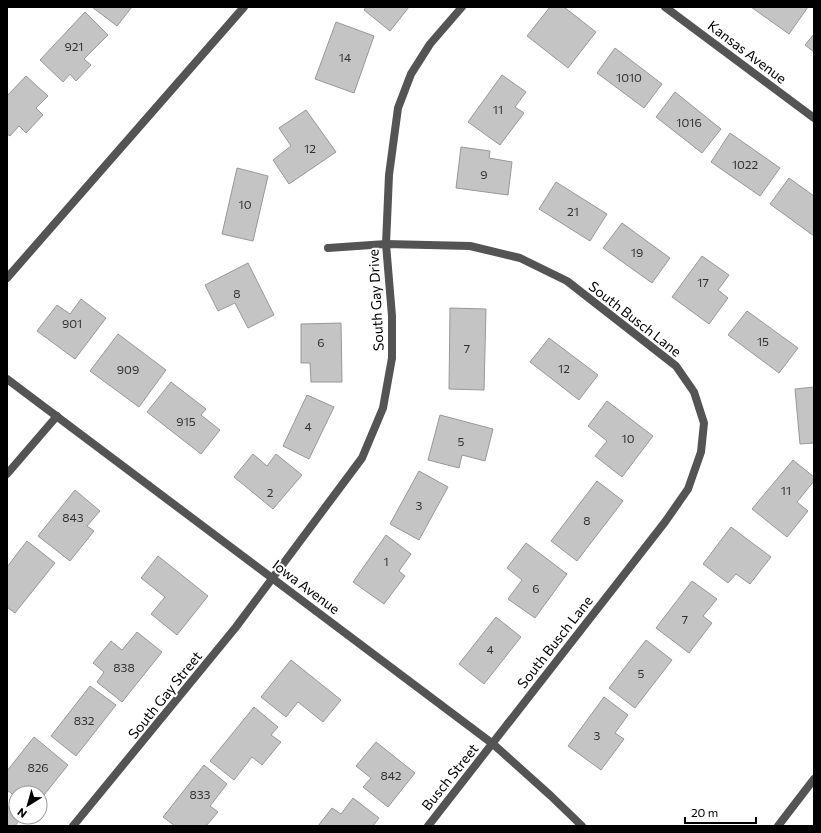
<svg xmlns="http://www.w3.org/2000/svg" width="821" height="833" viewBox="0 0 821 833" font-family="Commissioner,sans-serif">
	<rect width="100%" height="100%" fill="#fff"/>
	<g fill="#c4c4c4" stroke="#989898">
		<path d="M 92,7 L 132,7 L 117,26 Z"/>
		<path d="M 366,7 L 409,7 L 390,31 L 364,10 Z"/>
		<path d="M 550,7 L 564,7 L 596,32 L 568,68 L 527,36 Z"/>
		<path d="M 751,7 L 808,7 L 789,34 Z"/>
		<path d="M 85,12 L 108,35 L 84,59 L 91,65 L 76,81 L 70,74 L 63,82 L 40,60 Z"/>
		<path d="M 336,22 L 374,36 L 354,93 L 315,79 Z"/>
		<path d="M 814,34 L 814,52 L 805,45 Z"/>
		<path d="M 615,48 L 662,84 L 644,108 L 597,73 Z"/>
		<path d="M 502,75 L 526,92 L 515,107 L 524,113 L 500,145 L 468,122 Z"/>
		<path d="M 26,76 L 48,96 L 36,108 L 43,115 L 26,133 L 19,126 L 10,136 L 7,134 L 7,96 Z"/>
		<path d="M 675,92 L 721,129 L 702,153 L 656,117 Z"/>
		<path d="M 306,110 L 336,152 L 289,184 L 273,160 L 291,146 L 279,128 Z"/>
		<path d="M 730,133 L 780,168 L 760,196 L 711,162 Z"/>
		<path d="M 461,147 L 490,151 L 489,158 L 512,162 L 508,195 L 456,188 Z"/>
		<path d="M 237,168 L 268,176 L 253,241 L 222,234 Z"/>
		<path d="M 789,178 L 814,196 L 814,236 L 770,204 Z"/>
		<path d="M 556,182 L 607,214 L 590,241 L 539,209 Z"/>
		<path d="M 622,223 L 670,258 L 652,283 L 603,248 Z"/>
		<path d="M 702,256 L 729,275 L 718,290 L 728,298 L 709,324 L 672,297 Z"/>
		<path d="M 248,263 L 274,315 L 248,328 L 235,303 L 218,311 L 205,285 Z"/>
		<path d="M 81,299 L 106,318 L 75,359 L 37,331 L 57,305 L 70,314 Z"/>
		<path d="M 450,308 L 486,309 L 484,390 L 449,389 Z"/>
		<path d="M 747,311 L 798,348 L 779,373 L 728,335 Z"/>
		<path d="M 341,323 L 342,382 L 311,382 L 310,363 L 301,363 L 301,324 Z"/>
		<path d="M 118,334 L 166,370 L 139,407 L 90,371 Z"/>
		<path d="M 549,338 L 598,375 L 579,400 L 530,362 Z"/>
		<path d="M 171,382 L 206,409 L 201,415 L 220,430 L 201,454 L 147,412 Z"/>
		<path d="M 814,387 L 814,443 L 800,444 L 795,389 Z"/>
		<path d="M 307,395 L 334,407 L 309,459 L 283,446 Z"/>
		<path d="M 607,401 L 653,436 L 622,477 L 595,456 L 607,441 L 588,426 Z"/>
		<path d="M 440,415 L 493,429 L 485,461 L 462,455 L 459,468 L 428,460 Z"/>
		<path d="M 253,454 L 267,466 L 276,454 L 302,475 L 273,509 L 234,477 Z"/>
		<path d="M 793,460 L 814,477 L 814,481 L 797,502 L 808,511 L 787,537 L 752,509 Z"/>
		<path d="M 419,471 L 448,487 L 419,540 L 390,524 Z"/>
		<path d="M 597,481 L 623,501 L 577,561 L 551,541 Z"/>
		<path d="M 75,490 L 100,511 L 87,526 L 94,531 L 70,561 L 38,536 Z"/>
		<path d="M 731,527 L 771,557 L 750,584 L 736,574 L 728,583 L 703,564 Z"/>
		<path d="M 386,535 L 411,554 L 399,571 L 405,576 L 384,604 L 353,582 Z"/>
		<path d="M 27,541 L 55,563 L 15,613 L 7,607 L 7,567 Z"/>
		<path d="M 526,543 L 567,574 L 535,618 L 508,599 L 522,580 L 507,568 Z"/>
		<path d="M 158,556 L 208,596 L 177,635 L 151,614 L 165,597 L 141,578 Z"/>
		<path d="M 692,581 L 717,599 L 703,616 L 712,623 L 689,653 L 656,628 Z"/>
		<path d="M 496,617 L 521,637 L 484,684 L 459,664 Z"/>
		<path d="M 137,632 L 162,652 L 122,702 L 97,682 L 104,672 L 93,663 L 111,641 L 122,650 Z"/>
		<path d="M 646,640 L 672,660 L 635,708 L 609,688 Z"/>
		<path d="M 291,660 L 341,700 L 323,722 L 298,702 L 286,717 L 261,697 Z"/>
		<path d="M 90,686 L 116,705 L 76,756 L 51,736 Z"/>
		<path d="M 604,697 L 628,715 L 615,733 L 624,739 L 601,770 L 568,746 Z"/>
		<path d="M 254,707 L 278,727 L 271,735 L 281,742 L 262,765 L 252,757 L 234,780 L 210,761 Z"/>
		<path d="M 34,737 L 68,765 L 40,800 L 40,793 L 16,793 L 16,797 L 7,790 L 7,771 Z"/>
		<path d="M 376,742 L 415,773 L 388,807 L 363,787 L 371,778 L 356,766 Z"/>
		<path d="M 204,765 L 227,784 L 210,806 L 218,812 L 206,826 L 175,826 L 163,817 Z"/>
		<path d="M 353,798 L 379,818 L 373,826 L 318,826 L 332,808 L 341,814 Z"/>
		<path d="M 7,805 L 16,813 L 16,817 L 22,817 L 15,826 L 7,826 Z"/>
	</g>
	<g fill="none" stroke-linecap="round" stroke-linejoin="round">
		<path stroke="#545454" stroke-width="8" d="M 7,278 L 244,7"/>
		<g stroke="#545454" stroke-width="8">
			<path d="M 665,7 L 814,118"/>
			<path d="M 328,248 L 386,244 L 470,246 L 520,258 L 567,281 L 676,366 L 694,392 L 704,423 L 701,452 L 688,489 L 665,522 L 428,826"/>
			<path d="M 7,379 L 493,744 L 551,796 L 582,826"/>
			<path d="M 7,474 L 57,416"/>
			<path d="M 73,826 L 236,627 L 362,458 L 383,408 L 392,358 L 392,316 L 386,244 L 389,175 L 398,108 L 411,74 L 430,44 L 462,7"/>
		</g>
		<path stroke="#545454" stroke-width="8" d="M 778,826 L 814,779"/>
	</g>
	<g text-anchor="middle" stroke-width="4" stroke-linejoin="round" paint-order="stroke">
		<g font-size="12" fill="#313131">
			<text x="74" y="51">921</text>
			<text x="345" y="62">14</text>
			<text x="629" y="82">1010</text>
			<text x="498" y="114">11</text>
			<text x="689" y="127">1016</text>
			<text x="310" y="153">12</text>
			<text x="745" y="169">1022</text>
			<text x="484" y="179">9</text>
			<text x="245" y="209">10</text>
			<text x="573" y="216">21</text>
			<text x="637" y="257">19</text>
			<text x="703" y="287">17</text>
			<text x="237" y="298">8</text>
			<text x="72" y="328">901</text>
			<text x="763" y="346">15</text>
			<text x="321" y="347">6</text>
			<text x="467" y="353">7</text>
			<text x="564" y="373">12</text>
			<text x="128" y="374">909</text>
			<text x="186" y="426">915</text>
			<text x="308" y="431">4</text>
			<text x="628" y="443">10</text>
			<text x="461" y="446">5</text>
			<text x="786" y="495">11</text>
			<text x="270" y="497">2</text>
			<text x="419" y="510">3</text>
			<text x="73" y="522">843</text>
			<text x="587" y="525">8</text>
			<text x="386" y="566">1</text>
			<text x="536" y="593">6</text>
			<text x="685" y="624">7</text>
			<text x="490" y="654">4</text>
			<text x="124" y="672">838</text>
			<text x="641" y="678">5</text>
			<text x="84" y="725">832</text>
			<text x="597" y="740">3</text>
			<text x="38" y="772">826</text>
			<text x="391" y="780">842</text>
			<text x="200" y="799">833</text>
		</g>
		<g font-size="14" fill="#000" stroke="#fff">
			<text transform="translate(747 52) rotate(37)" y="5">Kansas Avenue</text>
			<text transform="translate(376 300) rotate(-93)" y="5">South Gay Drive</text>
			<text transform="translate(635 319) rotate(38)" y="5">South Busch Lane</text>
			<text transform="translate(306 587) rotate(37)" y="5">Iowa Avenue</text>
			<text transform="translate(555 642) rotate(-52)" y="5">South Busch Lane</text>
			<text transform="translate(165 695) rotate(-51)" y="5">South Gay Street</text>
			<text transform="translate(450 777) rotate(-51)" y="5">Busch Street</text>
		</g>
	</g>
	<rect width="821" height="833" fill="none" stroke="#000000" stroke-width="16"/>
	<g transform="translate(28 805) rotate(217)"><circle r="19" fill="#ffffff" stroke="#999999"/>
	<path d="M0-3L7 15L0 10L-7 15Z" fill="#000000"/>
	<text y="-6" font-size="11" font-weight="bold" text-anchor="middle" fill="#000000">N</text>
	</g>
	<path d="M685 817v6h71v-6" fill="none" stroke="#000000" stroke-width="2"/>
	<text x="691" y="817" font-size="12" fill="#000000" stroke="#ffffff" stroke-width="3" paint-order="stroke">20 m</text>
</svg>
